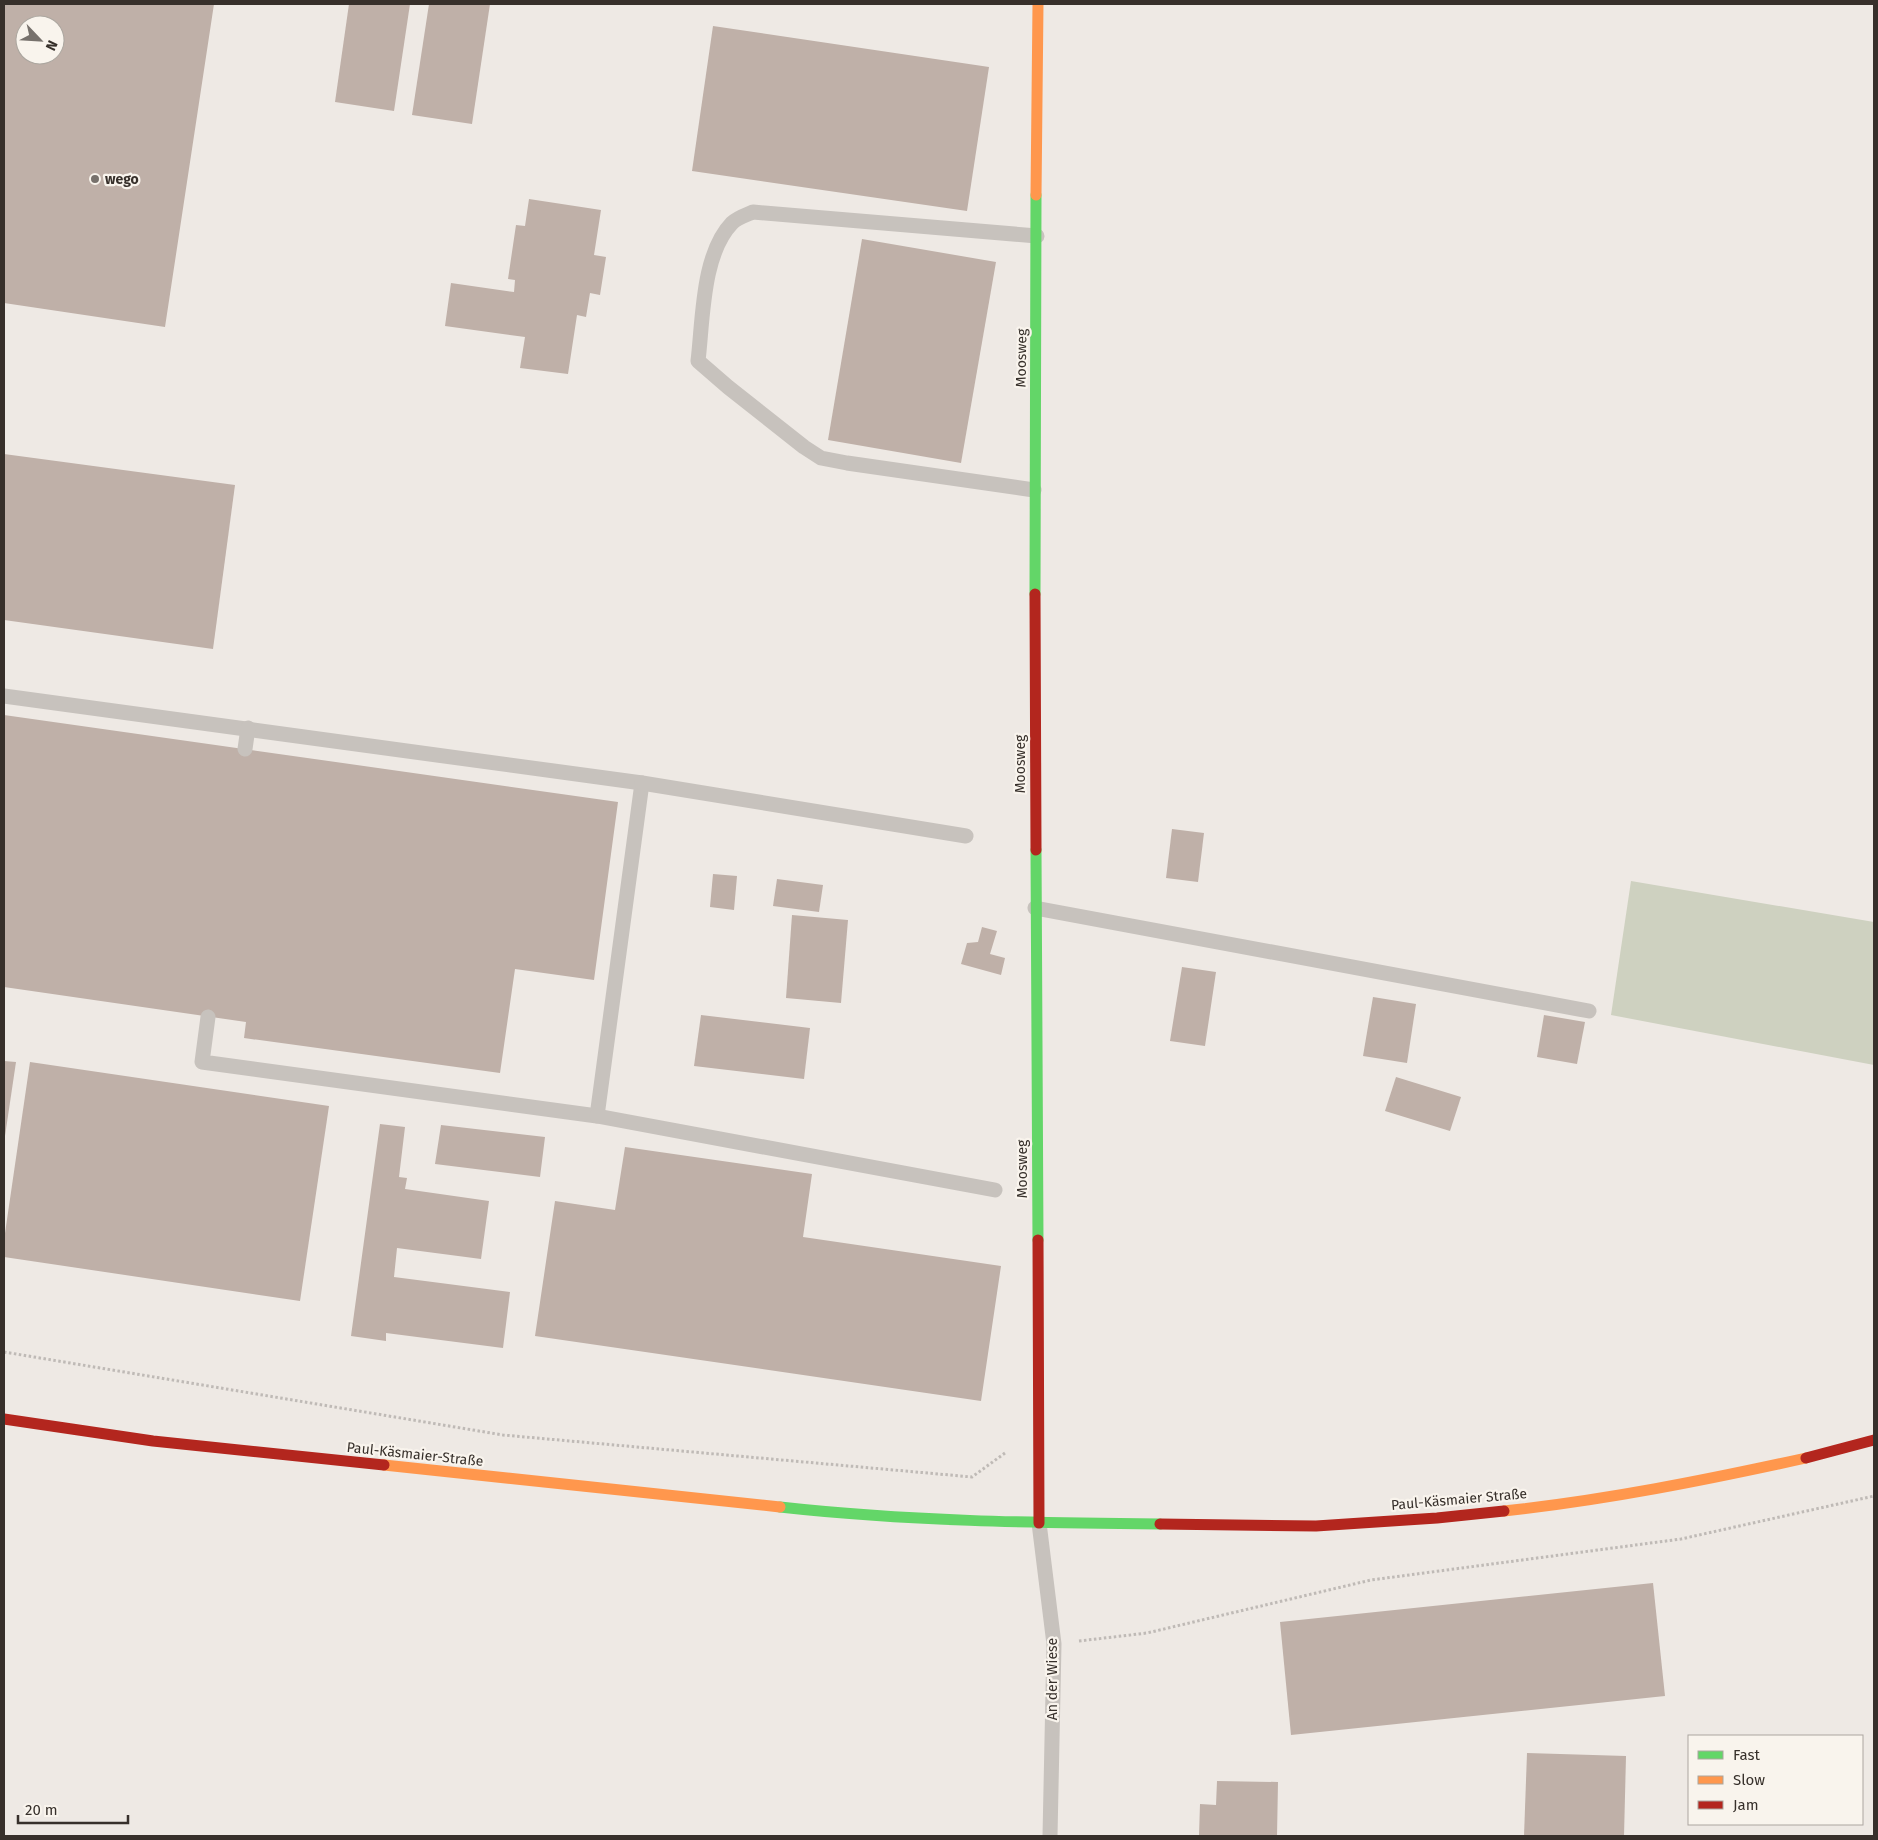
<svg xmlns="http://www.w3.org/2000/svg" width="1878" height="1840" viewBox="0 0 1878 1840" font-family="'Fira Sans',sans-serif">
	<rect width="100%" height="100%" fill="#eee9e4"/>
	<path fill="#ced1c0" d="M 1631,881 L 1874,922 L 1874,1065 L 1611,1015 Z"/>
	<g fill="#bfb0a8" fill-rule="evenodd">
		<path d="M 4,4 L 214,4 L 165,327 L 4,303 ZM 25,25 L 55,25 L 55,55 L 25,55 Z"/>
		<path d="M 349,4 L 410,4 L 394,111 L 335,102 Z"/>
		<path d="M 429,4 L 490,4 L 472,124 L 412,115 Z"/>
		<path d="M 713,26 L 989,67 L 967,211 L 692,171 Z"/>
		<path d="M 529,199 L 601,210 L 594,255 L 606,257 L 600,295 L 590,293 L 586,317 L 577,315 L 568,374 L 520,368 L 525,337 L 445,326 L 451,283 L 514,292 L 515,280 L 508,279 L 516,225 L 525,226 Z"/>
		<path d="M 862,239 L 996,262 L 961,463 L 828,440 Z"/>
		<path d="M 4,454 L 235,485 L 213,649 L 4,620 Z"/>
		<path d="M 4,715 L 618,802 L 594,980 L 515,969 L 500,1073 L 244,1038 L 246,1022 L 4,987 Z"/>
		<path d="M 1172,829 L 1204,833 L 1198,882 L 1166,878 Z"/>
		<path d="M 713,874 L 737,876 L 734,910 L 710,907 Z"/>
		<path d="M 777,879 L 823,885 L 819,912 L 773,906 Z"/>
		<path d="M 792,915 L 848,920 L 841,1003 L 786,998 Z"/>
		<path d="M 982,927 L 997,931 L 990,954 L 1005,958 L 1001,975 L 961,964 L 967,943 L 978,942 Z"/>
		<path d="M 1182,967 L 1216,972 L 1205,1046 L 1170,1041 Z"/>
		<path d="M 1373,997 L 1416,1004 L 1407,1063 L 1363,1056 Z"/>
		<path d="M 701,1015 L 810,1028 L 804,1079 L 694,1066 Z"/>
		<path d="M 1544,1015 L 1585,1022 L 1577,1064 L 1537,1057 Z"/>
		<path d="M 4,1061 L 16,1062 L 5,1136 L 4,1136 Z"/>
		<path d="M 30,1062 L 329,1106 L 300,1301 L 4,1257 L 4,1240 Z"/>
		<path d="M 1396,1077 L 1461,1097 L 1450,1131 L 1385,1111 Z"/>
		<path d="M 380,1124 L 405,1127 L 399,1177 L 407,1178 L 405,1189 L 489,1201 L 481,1259 L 397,1248 L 394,1277 L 510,1292 L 503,1348 L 386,1333 L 386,1341 L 351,1336 Z"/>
		<path d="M 441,1125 L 545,1137 L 540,1177 L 435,1164 Z"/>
		<path d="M 625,1147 L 812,1174 L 803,1237 L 1001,1266 L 981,1401 L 535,1336 L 555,1201 L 615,1210 Z"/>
		<path d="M 1653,1583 L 1665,1696 L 1291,1735 L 1280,1622 Z"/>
		<path d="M 1527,1753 L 1626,1756 L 1624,1836 L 1524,1836 Z"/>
		<path d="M 1217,1781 L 1278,1782 L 1277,1836 L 1199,1836 L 1200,1804 L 1216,1805 Z"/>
	</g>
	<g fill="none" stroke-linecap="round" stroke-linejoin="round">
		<g stroke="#bfbab6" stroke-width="3" stroke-dasharray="2.5 2.5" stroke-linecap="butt">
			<path d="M 4,1352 L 503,1435 L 972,1477 L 1005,1453"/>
			<path d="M 1079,1641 L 1147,1633 L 1371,1580 L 1681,1539 L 1874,1496"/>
		</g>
		<g stroke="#c7c2bd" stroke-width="15">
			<path d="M 1034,490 L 847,463 L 821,458 L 804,447 L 728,387 L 698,361 C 703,319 702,254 732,223 C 737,218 746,215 753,212 L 1037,236"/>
			<path d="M 4,696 L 642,783 L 597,1116 L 202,1062 L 208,1017"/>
			<path d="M 245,749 L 248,728"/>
			<path d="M 642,783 L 966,836"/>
			<path d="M 1035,908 L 1589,1011"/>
			<path d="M 597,1116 L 995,1190"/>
			<path d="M 1039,1523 L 1054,1644 L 1050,1836"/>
		</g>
		<g stroke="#63d668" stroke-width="11">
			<path d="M 1035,594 L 1036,195"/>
			<path d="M 1036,850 L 1038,1240"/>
			<path d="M 780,1507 C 906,1521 1033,1523 1160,1524"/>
		</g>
		<g stroke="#ff974d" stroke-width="11">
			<path d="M 1036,195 L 1038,4"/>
			<path d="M 384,1465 L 780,1507"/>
			<path d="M 1504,1511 C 1606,1500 1706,1480 1806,1458"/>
		</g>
		<g stroke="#b3261e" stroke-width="11">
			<path d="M 1035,594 L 1036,850"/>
			<path d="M 1038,1240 L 1039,1523"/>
			<path d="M 4,1419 L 153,1441 L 384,1465"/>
			<path d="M 1806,1458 L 1874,1440"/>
			<path d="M 1160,1524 L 1316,1526 L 1437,1518 L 1504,1511"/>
		</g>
	</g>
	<circle fill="#77716c" stroke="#f9f4ed" stroke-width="2" cx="95" cy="179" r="5"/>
	<g text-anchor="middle" stroke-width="4.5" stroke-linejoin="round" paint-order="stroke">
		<g font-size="14" font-weight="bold" fill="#37302b" stroke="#f9f4ed" text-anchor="start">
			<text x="105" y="184">wego</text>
		</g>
		<g font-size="14" fill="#37302b" stroke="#f9f4ed">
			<text transform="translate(1021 358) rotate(-89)" y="5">Moosweg</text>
			<text transform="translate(1020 764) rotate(-90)" y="5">Moosweg</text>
			<text transform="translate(1022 1169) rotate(-90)" y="5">Moosweg</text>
			<text transform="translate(415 1454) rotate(6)" y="5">Paul-Käsmaier-Straße</text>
			<text transform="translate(1459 1499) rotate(-5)" y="5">Paul-Käsmaier Straße</text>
			<text transform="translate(1052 1679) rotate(-90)" y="5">An der Wiese</text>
		</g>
	</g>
	<rect width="1878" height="1840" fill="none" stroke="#37302b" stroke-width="10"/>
	<rect x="1688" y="1735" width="175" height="90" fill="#f9f4ed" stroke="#aba69f"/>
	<rect x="1698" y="1751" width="25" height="8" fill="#63d668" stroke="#aba69f"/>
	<text x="1733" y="1760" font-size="15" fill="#37302b">Fast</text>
	<rect x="1698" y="1776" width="25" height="8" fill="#ff974d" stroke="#aba69f"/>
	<text x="1733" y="1785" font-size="15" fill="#37302b">Slow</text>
	<rect x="1698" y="1801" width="25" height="8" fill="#b3261e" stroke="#aba69f"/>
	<text x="1733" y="1810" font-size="15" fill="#37302b">Jam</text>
	<g transform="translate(40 40) rotate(115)"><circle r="24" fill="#f9f4ed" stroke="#aba69f"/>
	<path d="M0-4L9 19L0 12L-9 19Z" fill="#77716c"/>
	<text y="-8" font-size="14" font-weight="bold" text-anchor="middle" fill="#37302b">N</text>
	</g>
	<path d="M18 1815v8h110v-8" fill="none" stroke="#37302b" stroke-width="2.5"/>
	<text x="25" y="1815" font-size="15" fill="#37302b" stroke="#f9f4ed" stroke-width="4" paint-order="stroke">20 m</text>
</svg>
